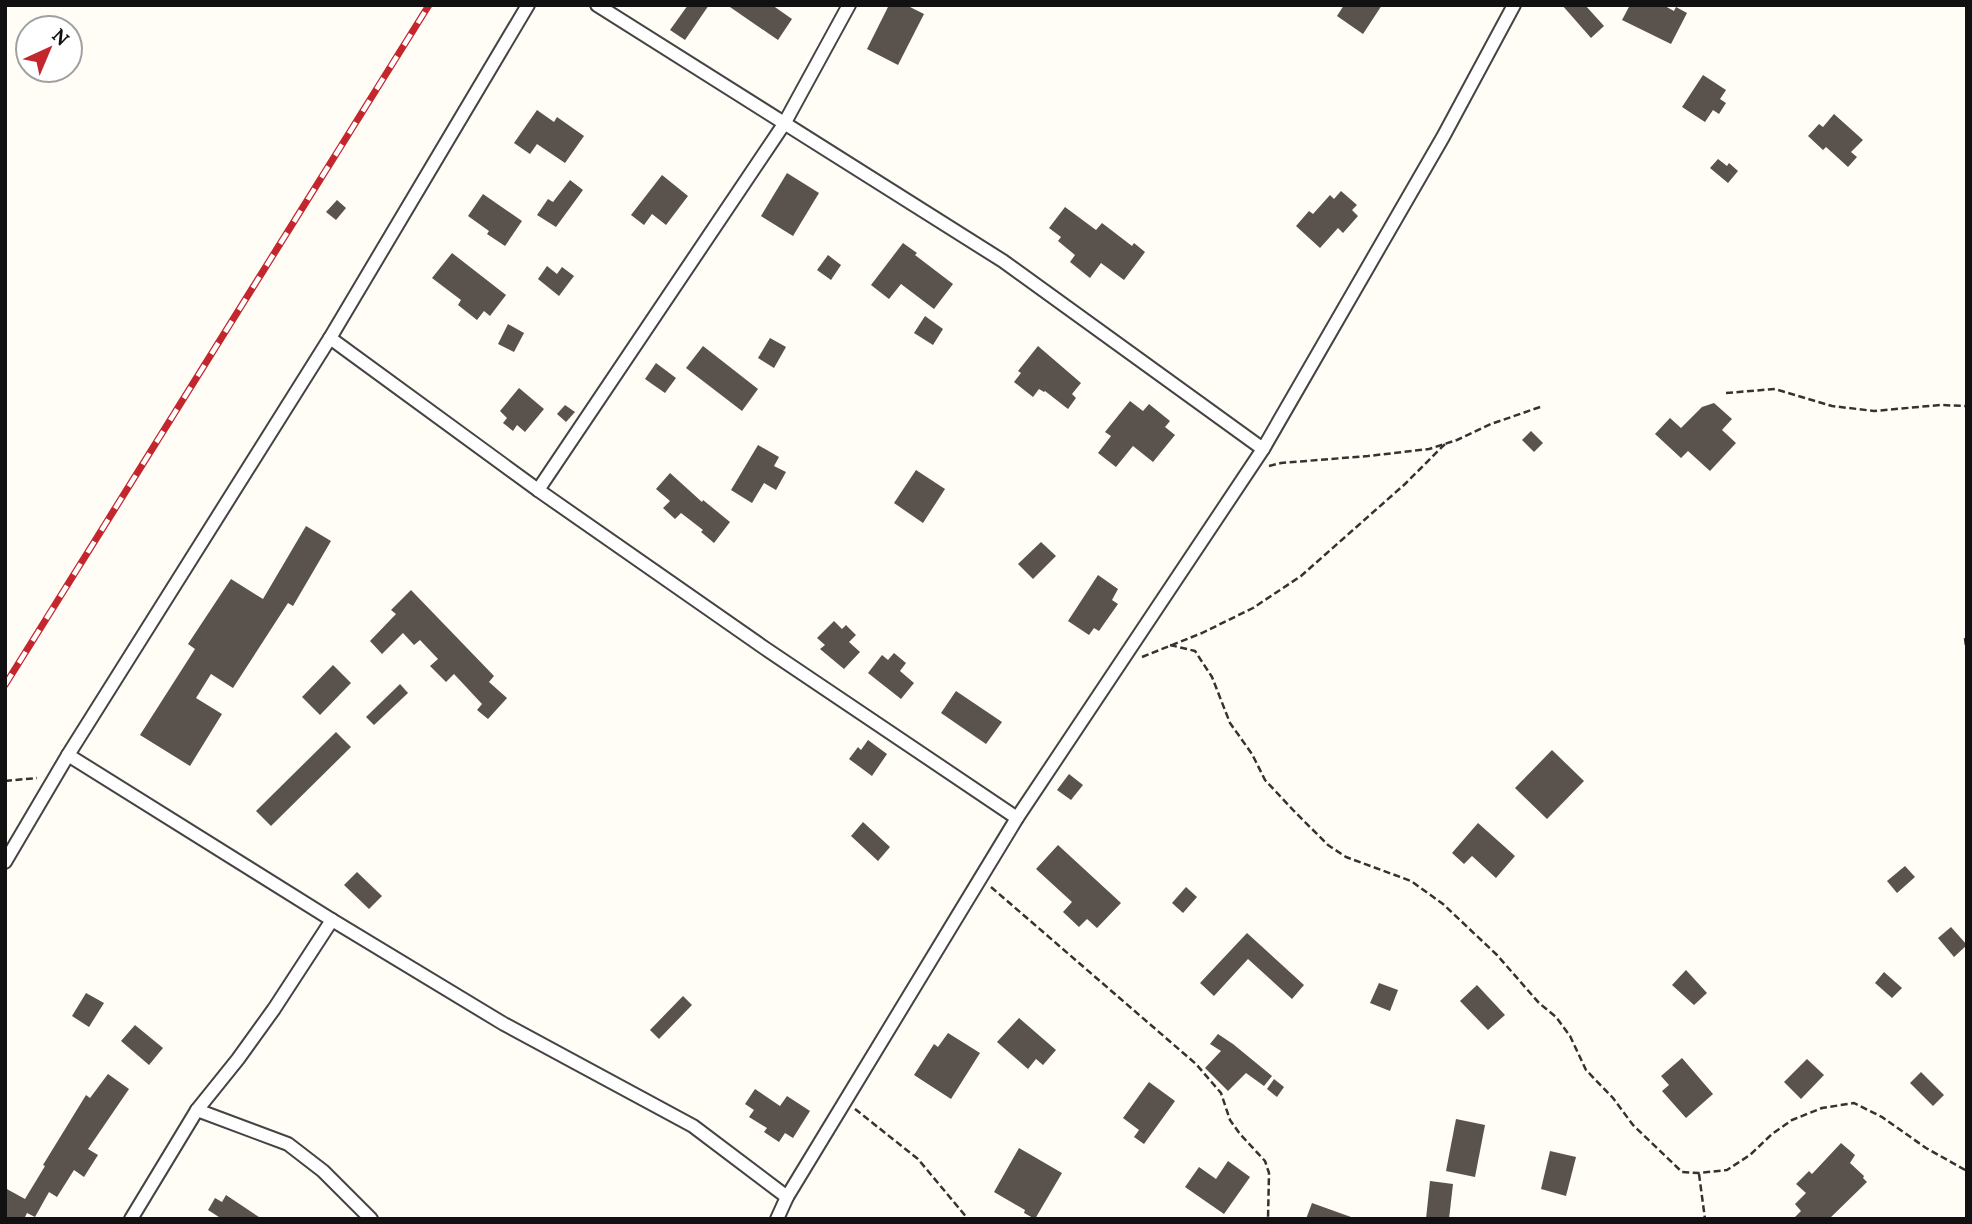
<svg xmlns="http://www.w3.org/2000/svg" width="1972" height="1224" viewBox="0 0 1972 1224" font-family="Lora,serif">
	<rect width="100%" height="100%" fill="#fffdf5"/>
	<g fill="#5a524d">
		<path d="M 688,5 L 709,5 L 685,40 L 670,30 Z"/>
		<path d="M 727,5 L 772,5 L 792,19 L 778,40 Z"/>
		<path d="M 889,5 L 906,5 L 924,14 L 898,65 L 867,49 Z"/>
		<path d="M 1344,5 L 1382,5 L 1363,34 L 1337,16 Z"/>
		<path d="M 1562,5 L 1585,5 L 1604,26 L 1591,38 Z"/>
		<path d="M 1630,5 L 1663,5 L 1674,11 L 1676,7 L 1687,13 L 1671,44 L 1622,20 Z"/>
		<path d="M 1703,75 L 1726,90 L 1720,99 L 1726,103 L 1719,114 L 1713,110 L 1705,122 L 1682,107 Z"/>
		<path d="M 537,110 L 554,122 L 557,117 L 584,136 L 565,163 L 537,144 L 530,154 L 514,143 Z"/>
		<path d="M 1834,114 L 1863,140 L 1851,152 L 1857,157 L 1848,167 L 1826,147 L 1823,150 L 1808,136 L 1819,124 L 1823,127 Z"/>
		<path d="M 1718,159 L 1727,166 L 1729,163 L 1738,171 L 1728,183 L 1710,168 Z"/>
		<path d="M 787,173 L 819,193 L 793,236 L 761,216 Z"/>
		<path d="M 662,175 L 688,196 L 666,225 L 652,214 L 644,225 L 631,215 Z"/>
		<path d="M 570,180 L 583,190 L 556,227 L 537,215 L 548,199 L 553,202 Z"/>
		<path d="M 1341,191 L 1357,205 L 1352,210 L 1358,216 L 1343,233 L 1338,228 L 1320,248 L 1296,226 L 1309,211 L 1313,214 L 1330,195 L 1334,199 Z"/>
		<path d="M 483,194 L 522,221 L 505,246 L 487,234 L 489,231 L 468,216 Z"/>
		<path d="M 337,200 L 346,208 L 336,220 L 326,212 Z"/>
		<path d="M 1065,207 L 1096,230 L 1102,223 L 1132,246 L 1134,243 L 1145,252 L 1124,280 L 1101,263 L 1090,278 L 1070,262 L 1075,255 L 1058,241 L 1061,237 L 1049,228 Z"/>
		<path d="M 903,243 L 917,253 L 915,255 L 953,284 L 934,309 L 901,284 L 889,299 L 871,285 Z"/>
		<path d="M 452,253 L 506,295 L 490,316 L 484,311 L 477,320 L 458,305 L 461,300 L 432,278 Z"/>
		<path d="M 828,255 L 841,265 L 831,280 L 817,270 Z"/>
		<path d="M 547,266 L 557,274 L 562,267 L 574,276 L 559,296 L 538,279 Z"/>
		<path d="M 925,316 L 943,329 L 933,345 L 914,333 Z"/>
		<path d="M 508,324 L 524,333 L 514,352 L 498,344 Z"/>
		<path d="M 770,338 L 786,347 L 774,368 L 758,358 Z"/>
		<path d="M 703,346 L 758,389 L 742,411 L 686,368 Z"/>
		<path d="M 1038,346 L 1081,383 L 1072,394 L 1076,398 L 1068,409 L 1045,391 L 1044,392 L 1039,389 L 1033,397 L 1014,382 L 1021,373 L 1018,371 Z"/>
		<path d="M 656,363 L 676,378 L 665,393 L 645,379 Z"/>
		<path d="M 519,388 L 544,409 L 525,432 L 517,425 L 513,431 L 503,423 L 507,418 L 500,411 Z"/>
		<path d="M 1130,401 L 1143,411 L 1149,404 L 1170,421 L 1165,427 L 1175,435 L 1153,462 L 1133,446 L 1116,467 L 1098,453 L 1111,436 L 1105,432 Z"/>
		<path d="M 1714,403 L 1732,419 L 1722,430 L 1736,443 L 1710,471 L 1688,451 L 1681,458 L 1655,434 L 1670,418 L 1681,428 L 1702,407 Z"/>
		<path d="M 565,405 L 575,412 L 566,422 L 557,414 Z"/>
		<path d="M 1531,431 L 1543,443 L 1534,452 L 1522,440 Z"/>
		<path d="M 758,445 L 779,457 L 774,466 L 786,472 L 776,490 L 764,483 L 752,503 L 731,490 Z"/>
		<path d="M 916,470 L 945,489 L 923,523 L 894,503 Z"/>
		<path d="M 670,473 L 702,502 L 703,500 L 730,522 L 714,543 L 701,532 L 703,530 L 681,513 L 675,519 L 663,508 L 670,501 L 656,489 Z"/>
		<path d="M 306,526 L 331,541 L 293,606 L 288,603 L 233,688 L 211,674 L 196,698 L 222,714 L 190,766 L 140,735 L 195,649 L 188,644 L 231,579 L 263,599 Z"/>
		<path d="M 1041,542 L 1056,556 L 1033,579 L 1018,564 Z"/>
		<path d="M 1098,575 L 1118,589 L 1112,600 L 1118,604 L 1099,631 L 1094,628 L 1089,635 L 1068,621 Z"/>
		<path d="M 411,590 L 494,676 L 489,682 L 507,698 L 488,719 L 477,710 L 482,704 L 454,674 L 446,682 L 430,666 L 438,659 L 420,640 L 414,645 L 403,633 L 382,654 L 370,641 L 396,614 L 391,610 Z"/>
		<path d="M 834,621 L 842,629 L 846,625 L 856,635 L 849,642 L 860,652 L 844,669 L 820,649 L 825,645 L 817,638 Z"/>
		<path d="M 894,653 L 906,663 L 900,671 L 914,683 L 901,699 L 868,673 L 882,655 L 888,660 Z"/>
		<path d="M 333,665 L 351,683 L 320,715 L 302,697 Z"/>
		<path d="M 400,684 L 408,693 L 374,725 L 366,717 Z"/>
		<path d="M 956,691 L 1002,722 L 986,744 L 941,713 Z"/>
		<path d="M 336,732 L 351,747 L 271,826 L 256,811 Z"/>
		<path d="M 868,740 L 887,754 L 872,776 L 849,759 L 858,747 L 861,750 Z"/>
		<path d="M 1552,750 L 1584,781 L 1547,819 L 1515,788 Z"/>
		<path d="M 1069,774 L 1083,785 L 1071,800 L 1057,790 Z"/>
		<path d="M 863,822 L 890,847 L 878,861 L 851,836 Z"/>
		<path d="M 1478,823 L 1515,856 L 1496,878 L 1472,856 L 1464,864 L 1452,853 Z"/>
		<path d="M 1058,845 L 1121,903 L 1097,928 L 1087,919 L 1079,927 L 1063,912 L 1072,902 L 1036,869 Z"/>
		<path d="M 1905,866 L 1915,877 L 1897,893 L 1887,881 Z"/>
		<path d="M 357,872 L 382,896 L 369,909 L 344,885 Z"/>
		<path d="M 1186,887 L 1197,897 L 1183,913 L 1172,903 Z"/>
		<path d="M 1951,927 L 1967,945 L 1954,957 L 1938,938 Z"/>
		<path d="M 1247,933 L 1304,985 L 1292,999 L 1248,959 L 1214,996 L 1200,983 Z"/>
		<path d="M 1686,970 L 1707,993 L 1694,1005 L 1672,985 Z"/>
		<path d="M 1884,972 L 1902,988 L 1892,998 L 1875,983 Z"/>
		<path d="M 1379,983 L 1398,990 L 1390,1011 L 1370,1003 Z"/>
		<path d="M 1477,985 L 1505,1015 L 1488,1030 L 1460,1001 Z"/>
		<path d="M 86,993 L 104,1003 L 89,1027 L 72,1016 Z"/>
		<path d="M 683,996 L 692,1005 L 659,1039 L 650,1030 Z"/>
		<path d="M 1019,1018 L 1056,1050 L 1043,1065 L 1036,1059 L 1028,1069 L 997,1042 Z"/>
		<path d="M 135,1025 L 163,1048 L 149,1065 L 121,1041 Z"/>
		<path d="M 948,1033 L 980,1053 L 951,1099 L 914,1075 L 934,1044 L 938,1047 Z"/>
		<path d="M 1218,1034 L 1233,1044 L 1272,1076 L 1264,1086 L 1246,1073 L 1228,1091 L 1205,1068 L 1221,1051 L 1210,1044 Z"/>
		<path d="M 1682,1058 L 1713,1094 L 1686,1118 L 1662,1091 L 1669,1085 L 1661,1076 Z"/>
		<path d="M 1807,1059 L 1824,1075 L 1801,1099 L 1784,1082 Z"/>
		<path d="M 1921,1072 L 1944,1095 L 1933,1106 L 1910,1083 Z"/>
		<path d="M 108,1074 L 129,1089 L 88,1149 L 98,1155 L 84,1177 L 74,1170 L 57,1197 L 49,1192 L 35,1217 L 27,1213 L 24,1219 L 5,1219 L 5,1188 L 25,1199 L 45,1166 L 43,1165 L 86,1095 L 90,1098 Z"/>
		<path d="M 1274,1079 L 1284,1087 L 1277,1097 L 1267,1089 Z"/>
		<path d="M 1149,1082 L 1175,1101 L 1144,1144 L 1134,1137 L 1139,1130 L 1123,1118 Z"/>
		<path d="M 755,1089 L 780,1106 L 787,1096 L 810,1111 L 793,1138 L 785,1133 L 779,1142 L 764,1132 L 767,1128 L 749,1117 L 754,1110 L 745,1104 Z"/>
		<path d="M 1456,1119 L 1485,1125 L 1475,1177 L 1446,1171 Z"/>
		<path d="M 1841,1143 L 1855,1155 L 1850,1163 L 1864,1176 L 1863,1178 L 1867,1182 L 1829,1219 L 1793,1219 L 1801,1211 L 1795,1204 L 1806,1193 L 1796,1184 L 1809,1171 L 1812,1174 Z"/>
		<path d="M 1019,1148 L 1062,1173 L 1035,1219 L 1024,1213 L 1025,1210 L 994,1192 Z"/>
		<path d="M 1550,1151 L 1576,1157 L 1566,1196 L 1541,1189 Z"/>
		<path d="M 1228,1161 L 1250,1177 L 1224,1214 L 1185,1187 L 1199,1167 L 1216,1179 Z"/>
		<path d="M 1430,1181 L 1453,1184 L 1449,1219 L 1426,1219 Z"/>
		<path d="M 226,1195 L 262,1219 L 222,1219 L 208,1210 L 215,1198 L 222,1202 Z"/>
		<path d="M 1312,1203 L 1351,1217 L 1351,1219 L 1306,1219 Z"/>
	</g>
	<g fill="none" stroke-linecap="round" stroke-linejoin="round">
		<defs>
			<g id="minor">
				<path d="M 597,5 L 1003,261 L 1263,449 L 1017,818 L 787,1197 L 777,1219"/>
				<path d="M 330,338 L 538,490 L 766,649 L 1017,818"/>
				<path d="M 1263,449 L 1443,137 L 1514,5"/>
				<path d="M 538,490 L 784,124 L 849,5"/>
				<path d="M 68,755 L 332,920 L 504,1024 L 693,1126 L 787,1197"/>
				<path d="M 5,862 L 68,755 L 330,338 L 528,5"/>
				<path d="M 197,1110 L 288,1144 L 323,1171 L 371,1219"/>
				<path d="M 131,1219 L 197,1110 L 238,1059 L 274,1009 L 332,920"/>
			</g>
		</defs>
		<use href="#minor" stroke="#444" stroke-width="16"/>
		<g stroke="#333" stroke-width="2.5" stroke-dasharray="7 3.5" stroke-linecap="butt">
			<path d="M 1726,393 L 1775,389 L 1832,406 L 1874,411 L 1940,405 L 1967,406"/>
			<path d="M 1269,466 L 1281,463 L 1368,456 L 1429,449 L 1457,440 L 1491,424 L 1543,406"/>
			<path d="M 1965,638 L 1967,655"/>
			<path d="M 1170,645 L 1195,651 L 1212,677 L 1230,723 L 1252,754 L 1265,780 L 1294,811 L 1328,845 L 1346,857 L 1411,881 L 1443,904 L 1497,955 L 1539,1003 L 1556,1017 L 1570,1036 L 1586,1070 L 1613,1098 L 1633,1125 L 1682,1172 L 1699,1173 L 1727,1170 L 1750,1155 L 1772,1134 L 1792,1120 L 1822,1108 L 1854,1103 L 1882,1117 L 1926,1148 L 1967,1171"/>
			<path d="M 1142,657 L 1202,633 L 1253,608 L 1301,576 L 1405,484 L 1445,444"/>
			<path d="M 5,781 L 37,778"/>
			<path d="M 991,887 L 1196,1064 L 1221,1093 L 1230,1120 L 1240,1134 L 1265,1161 L 1269,1173 L 1268,1219"/>
			<path d="M 855,1109 L 918,1159 L 968,1219"/>
			<path d="M 1699,1174 L 1705,1219"/>
		</g>
		<use href="#minor" stroke="#fff" stroke-width="12"/>
		<defs>
			<path id="rail" d="M 5,685 L 429,5"/>
		</defs>
		<use href="#rail" stroke="#c4262e" stroke-width="7"/>
		<use href="#rail" stroke="#fff" stroke-width="4.5" stroke-dasharray="13" stroke-linecap="butt"/>
	</g>
	<rect width="1972" height="1224" fill="none" stroke="#111111" stroke-width="14"/>
	<g transform="translate(49 49) rotate(44)"><circle r="33" fill="#ffffff" stroke="#a0a0a0" stroke-width="2"/>
	<path d="M0-5L12 26L0 18L-12 26Z" fill="#c4262e"/>
	<text y="-10" font-size="19" font-weight="bold" text-anchor="middle" fill="#111111">N</text>
	</g>
</svg>
